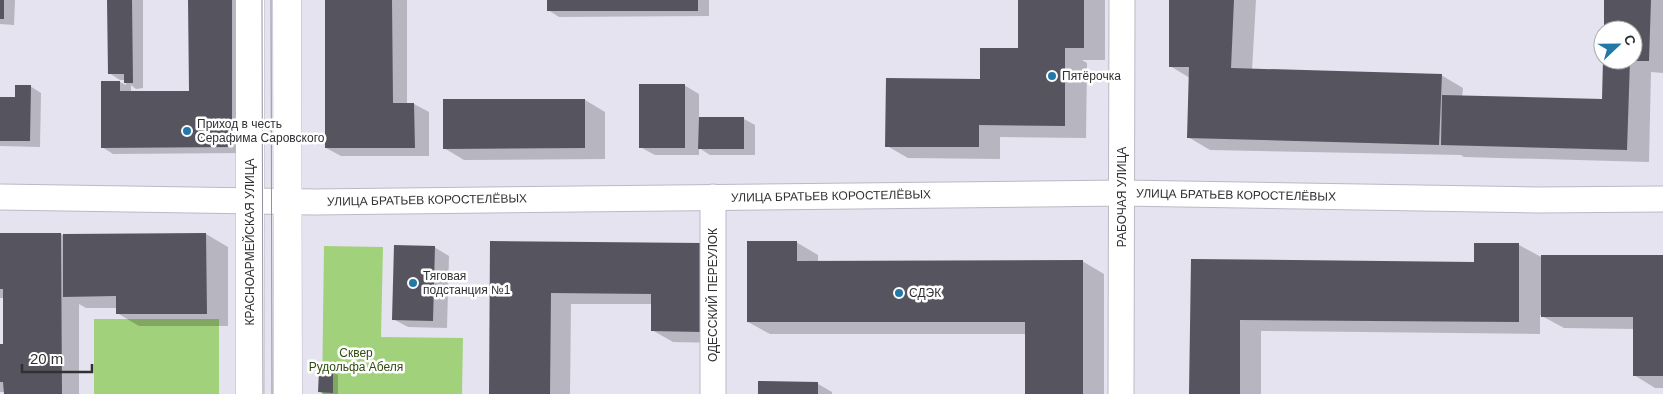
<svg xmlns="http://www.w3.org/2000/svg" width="1663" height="394" viewBox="0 0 1663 394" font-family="Arial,sans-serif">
	<rect width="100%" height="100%" fill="#e5e3ef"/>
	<g fill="#a2d17c">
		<path d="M 324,246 L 383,247 L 381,337 L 463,338 L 462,394 L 322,394 Z"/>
		<rect x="94" y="319" width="125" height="75"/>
	</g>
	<g fill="#0003">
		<path d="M 0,0 L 15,0 L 14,25 L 0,24 Z"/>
		<path d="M 108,0 L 143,0 L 143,88 L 136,89 L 131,85 L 131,92 L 190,92 L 189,0 L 242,0 L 243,153 L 113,154 L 102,147 L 120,82 L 126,85 L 126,80 L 120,80 L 109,73 Z"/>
		<path d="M 326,0 L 407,0 L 407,104 L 414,104 L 429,112 L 429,156 L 341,156 L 326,148 Z"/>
		<path d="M 548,0 L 709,0 L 709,16 L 559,17 L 548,10 Z"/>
		<path d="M 1020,0 L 1105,0 L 1105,60 L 1082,60 L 1087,63 L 1086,138 L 1000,137 L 1000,159 L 908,158 L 887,146 L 1023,50 Z"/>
		<path d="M 1170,0 L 1256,0 L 1252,70 L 1441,75 L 1463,88 L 1462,97 L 1603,101 L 1604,60 L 1633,60 L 1633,30 L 1605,30 L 1606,0 L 1663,0 L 1663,73 L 1651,72 L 1649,162 L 1464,157 L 1461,155 L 1210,150 L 1188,137 L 1190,78 L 1170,66 Z"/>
		<path d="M 684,85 L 699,94 L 699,119 L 744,119 L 755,125 L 755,155 L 710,155 L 699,148 L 699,155 L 655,155 L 640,147 Z"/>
		<path d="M 30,86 L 41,93 L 40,147 L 0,146 L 0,98 L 16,99 Z"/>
		<path d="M 585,100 L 605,112 L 605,159 L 464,160 L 444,148 Z"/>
		<path d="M 0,234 L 61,234 L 64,236 L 206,234 L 228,247 L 228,326 L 139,326 L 117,313 L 117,308 L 86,308 L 79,304 L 79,394 L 5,394 L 5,392 L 0,392 L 0,345 L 4,345 L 4,298 L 0,298 Z"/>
		<path d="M 491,242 L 701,244 L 721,343 L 673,342 L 652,330 L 652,304 L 571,304 L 570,394 L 490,394 Z"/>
		<path d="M 796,242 L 818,255 L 818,262 L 1082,261 L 1104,274 L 1104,394 L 1027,394 L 1027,334 L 770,334 L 748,322 Z"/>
		<path d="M 1475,244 L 1519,245 L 1543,258 L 1663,257 L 1663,388 L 1655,388 L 1634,375 L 1634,329 L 1564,328 L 1540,315 L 1540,334 L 1261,331 L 1261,394 L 1190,394 L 1192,260 L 1475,263 Z"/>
		<path d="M 434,247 L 449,256 L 447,328 L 408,327 L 393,319 Z"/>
		<path d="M 320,371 L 333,372 L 338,375 L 338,394 L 324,394 L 320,392 Z"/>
		<path d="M 818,384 L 832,392 L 832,394 L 759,394 Z"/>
	</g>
	<g fill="#56555f">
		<rect x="0" y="0" width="4" height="19"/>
		<path d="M 107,0 L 132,0 L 133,83 L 124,83 L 124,74 L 108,74 Z"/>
		<path d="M 188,0 L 232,0 L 232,147 L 101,148 L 101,81 L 120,81 L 120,91 L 189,91 Z"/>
		<path d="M 325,0 L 392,0 L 393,103 L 414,103 L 415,148 L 325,148 Z"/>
		<rect x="547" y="0" width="151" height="11"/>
		<path d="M 1018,0 L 1084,0 L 1084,48 L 1065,48 L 1065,126 L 979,125 L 979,147 L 885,147 L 886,78 L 980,79 L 980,48 L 1018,48 Z"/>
		<path d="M 1169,0 L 1234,0 L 1231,68 L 1442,74 L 1439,145 L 1187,138 L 1189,67 L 1169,67 Z"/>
		<path d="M 1604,0 L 1651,0 L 1649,61 L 1633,61 L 1633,30 L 1604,30 Z"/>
		<path d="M 1603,60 L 1630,60 L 1627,150 L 1441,145 L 1442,95 L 1602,99 Z"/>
		<rect x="639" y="84" width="46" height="64"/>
		<path d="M 15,85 L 31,85 L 30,141 L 0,141 L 0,97 L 15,97 Z"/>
		<path d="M 443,99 L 585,99 L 585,148 L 443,149 Z"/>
		<path d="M 699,117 L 744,117 L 744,149 L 698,149 Z"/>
		<path d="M 0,233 L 61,233 L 62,394 L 4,394 L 3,382 L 0,382 L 0,344 L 3,344 L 3,289 L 0,289 Z"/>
		<path d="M 206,233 L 207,314 L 116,314 L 116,296 L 63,297 L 63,234 Z"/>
		<path d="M 490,241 L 702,243 L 701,332 L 651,331 L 651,294 L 551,293 L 550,394 L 489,394 Z"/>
		<path d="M 747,241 L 797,241 L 797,261 L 1083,260 L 1083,394 L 1025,394 L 1025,322 L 747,322 Z"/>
		<path d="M 1474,243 L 1519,243 L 1519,322 L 1240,320 L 1240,394 L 1189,394 L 1191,259 L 1474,262 Z"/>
		<path d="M 394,245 L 435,246 L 433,321 L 392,320 Z"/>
		<path d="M 1541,255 L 1663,255 L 1663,376 L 1633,376 L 1633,317 L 1541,317 Z"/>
		<path d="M 319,370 L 333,370 L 333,393 L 318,392 Z"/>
		<path d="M 758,381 L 818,382 L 818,394 L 758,394 Z"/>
	</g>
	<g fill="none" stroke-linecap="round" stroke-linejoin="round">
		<defs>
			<g id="minor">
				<path d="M 0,197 L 314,202 L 1122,193 L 1537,200 L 1663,199"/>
				<path d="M 713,394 L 713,197"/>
				<path d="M 1121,394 L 1122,0"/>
			</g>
			<g id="secondary">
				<path d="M 287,0 L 288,394"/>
				<path d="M 250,394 L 250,0"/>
			</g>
		</defs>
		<use href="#minor" stroke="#bbb9c5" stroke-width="27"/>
		<use href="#secondary" stroke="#bbb9c5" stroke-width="29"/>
		<use href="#minor" stroke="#fff" stroke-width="25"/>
		<use href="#secondary" stroke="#fff" stroke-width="28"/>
		<g stroke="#93919a" stroke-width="1">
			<path d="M 262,0 L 263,394"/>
			<path d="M 271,0 L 272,394"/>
		</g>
	</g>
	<g fill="#2279a8" stroke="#fff" stroke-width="2">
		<circle cx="1052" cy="76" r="5"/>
		<circle cx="187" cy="131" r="5"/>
		<circle cx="413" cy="283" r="5"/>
		<circle cx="899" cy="293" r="5"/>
	</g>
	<g text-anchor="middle" stroke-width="5" stroke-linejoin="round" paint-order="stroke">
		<g font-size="12" fill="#313135" stroke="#fff" text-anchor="start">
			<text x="1062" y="80">Пятёрочка</text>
			<text x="197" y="128">Приход в честь<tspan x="197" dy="14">Серафима Саровского</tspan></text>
			<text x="423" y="280">Тяговая<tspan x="423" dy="14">подстанция №1</tspan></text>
			<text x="909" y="297">СДЭК</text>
		</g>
		<g font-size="12" fill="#313135" stroke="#fff">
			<text transform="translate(1236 195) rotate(1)" y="4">УЛИЦА БРАТЬЕВ КОРОСТЕЛЁВЫХ</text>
			<text transform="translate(831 196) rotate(-1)" y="4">УЛИЦА БРАТЬЕВ КОРОСТЕЛЁВЫХ</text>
			<text transform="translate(1122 197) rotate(-90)" y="4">РАБОЧАЯ УЛИЦА</text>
			<text transform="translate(427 200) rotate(-1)" y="4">УЛИЦА БРАТЬЕВ КОРОСТЕЛЁВЫХ</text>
			<text transform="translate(250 242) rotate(-90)" y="4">КРАСНОАРМЕЙСКАЯ УЛИЦА</text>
			<text transform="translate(713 295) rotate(-90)" y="4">ОДЕССКИЙ ПЕРЕУЛОК</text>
		</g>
		<g font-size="12" fill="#2f4c0e" stroke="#fff">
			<text x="356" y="357">Сквер<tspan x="356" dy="14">Рудольфа Абеля</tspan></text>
		</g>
	</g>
	<g transform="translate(1618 45) rotate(68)"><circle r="24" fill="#ffffff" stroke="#adadae"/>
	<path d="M0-4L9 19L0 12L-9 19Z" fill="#2279a8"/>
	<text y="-8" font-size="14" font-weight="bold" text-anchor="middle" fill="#313135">С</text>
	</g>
	<path d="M22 364v8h70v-8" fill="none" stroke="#313135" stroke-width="2.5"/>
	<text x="30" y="364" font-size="15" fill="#313135" stroke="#ffffff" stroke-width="4" paint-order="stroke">20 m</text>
</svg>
